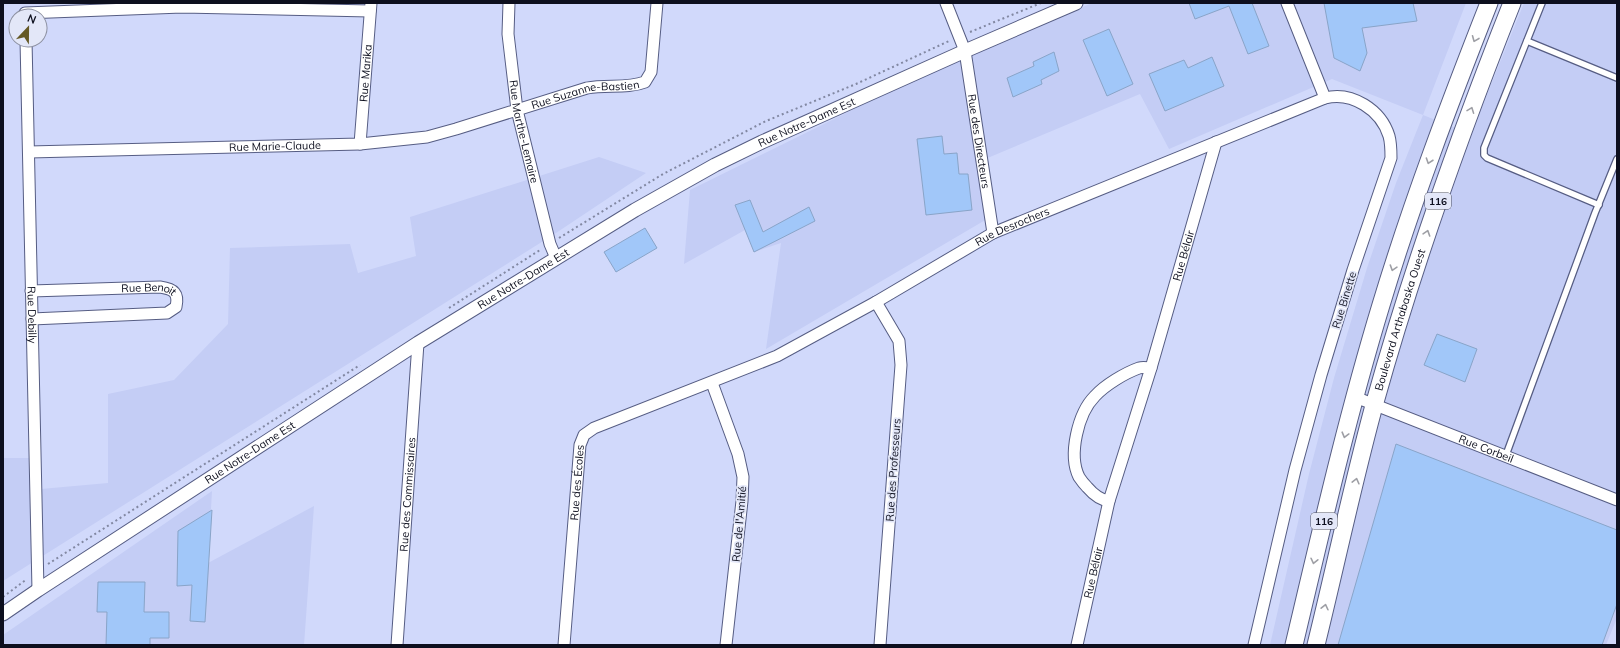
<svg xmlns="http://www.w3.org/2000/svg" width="1620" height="648" viewBox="0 0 1620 648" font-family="Mulish,sans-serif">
	<rect width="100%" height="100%" fill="#d1d9fb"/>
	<g fill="#c4cdf5">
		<path d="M 1092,3 L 1466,3 L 1423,115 L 1471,134 L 1524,3 L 1617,3 L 1617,618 L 1606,645 L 1270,645 L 1309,474 L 1334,378 L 1367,268 L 1396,183 L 1423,115 L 1332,79 L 1169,149 L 1140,94 L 978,162 L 987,219 L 766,349 L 781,243 L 754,252 L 745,230 L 684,264 L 690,190 L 897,88 Z"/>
		<path d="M 599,157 L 646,173 L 556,233 L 3,581 L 3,458 L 40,458 L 41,489 L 108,483 L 108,394 L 174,380 L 228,324 L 230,248 L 350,244 L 358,273 L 416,256 L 410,217 Z"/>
		<path d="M 212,491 L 208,563 L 314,506 L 304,645 L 3,645 L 3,635 Z"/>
	</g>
	<g fill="#a1c7f9" stroke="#89a4c8">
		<path d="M 1189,3 L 1252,3 L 1269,46 L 1248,54 L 1229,6 L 1195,19 Z"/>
		<path d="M 1324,3 L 1413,3 L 1417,21 L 1362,28 L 1367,53 L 1360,71 L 1334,58 Z"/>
		<path d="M 1109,29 L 1133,84 L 1107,96 L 1083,40 Z"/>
		<path d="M 1054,52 L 1059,71 L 1041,80 L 1042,84 L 1013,97 L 1007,78 L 1034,66 L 1033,62 Z"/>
		<path d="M 1212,57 L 1224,86 L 1165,111 L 1149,74 L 1184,60 L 1188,68 Z"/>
		<path d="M 942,136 L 944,154 L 957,153 L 959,174 L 968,174 L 972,210 L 926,215 L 917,139 Z"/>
		<path d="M 750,200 L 763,232 L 809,207 L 815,221 L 754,252 L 735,205 Z"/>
		<path d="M 645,228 L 657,248 L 616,272 L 604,252 Z"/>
		<path d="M 1437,334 L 1477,349 L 1465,382 L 1424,365 Z"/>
		<path d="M 1396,444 L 1617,530 L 1617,604 L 1602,645 L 1338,645 Z"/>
		<path d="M 212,510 L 205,622 L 190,621 L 192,585 L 177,586 L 178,531 Z"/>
		<path d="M 98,582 L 145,582 L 144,612 L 169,612 L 169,638 L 150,638 L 150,645 L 106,645 L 107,612 L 97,612 Z"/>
	</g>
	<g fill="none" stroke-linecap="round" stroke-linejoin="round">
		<defs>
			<g id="service">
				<path d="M 1542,3 L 1484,148 L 1484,155 L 1487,158 L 1599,205"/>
				<path d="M 1527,41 L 1617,78"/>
				<path d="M 1506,455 L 1595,213 L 1617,159"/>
			</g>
			<g id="minor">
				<path id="s1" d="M 509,3 L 508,34 L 517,110 L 550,244 L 556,258"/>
				<path id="s2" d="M 946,3 L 965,51 L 993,233"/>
				<path d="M 1287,3 L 1325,98"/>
				<path d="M 25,13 L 182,7 L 370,11"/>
				<path id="s3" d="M 26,40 L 38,590"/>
				<path id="s4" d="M 360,144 L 371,3"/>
				<path id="s5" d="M 29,152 L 360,144 L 427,137 L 456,129 L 587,88 C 606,84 627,89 645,82 L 651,72 L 657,3"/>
				<path id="s6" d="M 31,291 L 160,287 C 174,289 179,293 176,307 L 167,313 L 32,319"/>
				<path d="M 876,302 L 899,341 L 901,365 L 880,645"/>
				<path d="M 712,383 L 738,454 L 743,477 L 742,501 L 726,645"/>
				<path id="s7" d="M 1355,397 L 1617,500"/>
				<path d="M 1109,501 C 1100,500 1093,494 1087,487 C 1084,484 1081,480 1079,477 C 1068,455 1078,413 1095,396 C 1105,385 1125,373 1139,368 C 1143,367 1148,368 1151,368"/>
				<path id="s8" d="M 397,645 L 418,343"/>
				<path id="s9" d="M 564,645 L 580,445 L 584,435 L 594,428 L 777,356 L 876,302 L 993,233 L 1325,98 C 1352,91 1381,110 1389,136 C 1391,143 1391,151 1391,158 L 1353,270 L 1321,375 L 1295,470 L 1254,645"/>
				<path id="s10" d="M 1077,645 L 1109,501 L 1151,368 L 1216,142"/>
			</g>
			<g id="tertiary">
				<path id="s11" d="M 3,614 L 38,590 L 418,343 L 635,210 L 715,165 L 762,142 L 965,51 L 1076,3"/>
			</g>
			<g id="primary">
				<path d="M 1294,645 C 1321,531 1347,417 1381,305 C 1412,202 1450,102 1489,3"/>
				<path id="s12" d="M 1316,645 C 1336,564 1353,482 1375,402 C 1413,266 1460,134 1512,3"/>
			</g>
		</defs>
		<use href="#service" stroke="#565d83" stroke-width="8"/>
		<use href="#minor" stroke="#565d83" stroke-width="13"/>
		<use href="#tertiary" stroke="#565d83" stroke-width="15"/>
		<use href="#primary" stroke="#565d83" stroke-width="19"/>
		<g stroke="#8288a2" stroke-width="2" stroke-dasharray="2 3" stroke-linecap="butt">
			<path d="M 970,32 L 1041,3"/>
			<path d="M 559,238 L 663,174 L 766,121 L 856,84 L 949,41"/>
			<path d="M 449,308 L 540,250"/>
			<path d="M 48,564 L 360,365"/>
			<path d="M 3,597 L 27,579"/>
		</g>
		<use href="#service" stroke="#fff" stroke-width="5.5"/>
		<use href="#minor" stroke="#fff" stroke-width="11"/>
		<use href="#tertiary" stroke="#fff" stroke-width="13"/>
		<use href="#primary" stroke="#fff" stroke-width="17"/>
	</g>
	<defs><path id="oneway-chevron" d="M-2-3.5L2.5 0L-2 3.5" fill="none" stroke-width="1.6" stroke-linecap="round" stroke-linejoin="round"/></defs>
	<g stroke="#9e9fa5">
		<use href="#oneway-chevron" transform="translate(1475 39) rotate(112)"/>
		<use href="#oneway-chevron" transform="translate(1471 110) rotate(-69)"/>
		<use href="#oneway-chevron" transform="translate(1429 161) rotate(109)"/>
		<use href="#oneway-chevron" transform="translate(1427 233) rotate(-72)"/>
		<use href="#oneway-chevron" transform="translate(1393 268) rotate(108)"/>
		<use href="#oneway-chevron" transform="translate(1345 435) rotate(105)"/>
		<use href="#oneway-chevron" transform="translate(1356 481) rotate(-76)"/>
		<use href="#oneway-chevron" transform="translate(1314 561) rotate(103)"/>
		<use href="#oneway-chevron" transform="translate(1325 607) rotate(-77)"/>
	</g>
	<g text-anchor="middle" stroke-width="3.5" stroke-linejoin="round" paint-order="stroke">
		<g fill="#e3e7f8" stroke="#4d505f" stroke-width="1">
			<rect x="1425" y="193" width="26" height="16" rx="3"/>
			<rect x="1311" y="513" width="26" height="16" rx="3"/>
		</g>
		<g font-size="10" font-weight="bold" fill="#0d0f1e">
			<text x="1438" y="205">116</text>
			<text x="1324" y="525">116</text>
		</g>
		<g font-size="11" fill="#0d0f1e" stroke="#e3e7f8">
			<text dy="4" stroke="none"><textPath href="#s4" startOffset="71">Rue Marika</textPath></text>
			<text dy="4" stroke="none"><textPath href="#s5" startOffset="563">Rue Suzanne-Bastien</textPath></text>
			<text dy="4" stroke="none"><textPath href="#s11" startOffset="943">Rue Notre-Dame Est</textPath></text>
			<text dy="4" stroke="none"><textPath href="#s1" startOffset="130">Rue Marthe-Lemaire</textPath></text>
			<text dy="4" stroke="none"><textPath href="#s2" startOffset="143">Rue des Directeurs</textPath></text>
			<text dy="4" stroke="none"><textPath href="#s5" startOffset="246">Rue Marie-Claude</textPath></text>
			<text dy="4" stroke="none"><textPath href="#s9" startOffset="689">Rue Desrochers</textPath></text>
			<text dy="4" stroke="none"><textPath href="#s10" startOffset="404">Rue Bélair</textPath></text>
			<text dy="4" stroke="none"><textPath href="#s11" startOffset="619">Rue Notre-Dame Est</textPath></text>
			<text dy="4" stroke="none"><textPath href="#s6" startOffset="118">Rue Benoit</textPath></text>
			<text transform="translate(1344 300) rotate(-73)" y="4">Rue Binette</text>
			<text dy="4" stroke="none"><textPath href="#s3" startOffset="275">Rue Debilly</textPath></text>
			<text dy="4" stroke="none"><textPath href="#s12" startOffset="336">Boulevard Arthabaska Ouest</textPath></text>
			<text dy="4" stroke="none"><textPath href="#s7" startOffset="141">Rue Corbeil</textPath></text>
			<text dy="4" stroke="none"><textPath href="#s11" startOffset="295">Rue Notre-Dame Est</textPath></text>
			<text transform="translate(893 470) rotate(-86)" y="4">Rue des Professeurs</text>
			<text dy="4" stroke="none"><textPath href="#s9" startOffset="163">Rue des Écoles</textPath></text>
			<text dy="4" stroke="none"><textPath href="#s8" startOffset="151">Rue des Commissaires</textPath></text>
			<text transform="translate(739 524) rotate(-85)" y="4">Rue de l'Amitié</text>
			<text dy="4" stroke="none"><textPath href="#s10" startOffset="74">Rue Bélair</textPath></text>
		</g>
	</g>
	<rect width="1620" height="648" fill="none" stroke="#0d0f1e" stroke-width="8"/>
	<g transform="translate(28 28) rotate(22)"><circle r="19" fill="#e3e7f8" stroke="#8d91a1"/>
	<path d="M0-3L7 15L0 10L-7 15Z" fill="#655925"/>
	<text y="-6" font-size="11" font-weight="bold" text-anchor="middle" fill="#0d0f1e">N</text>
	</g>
</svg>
